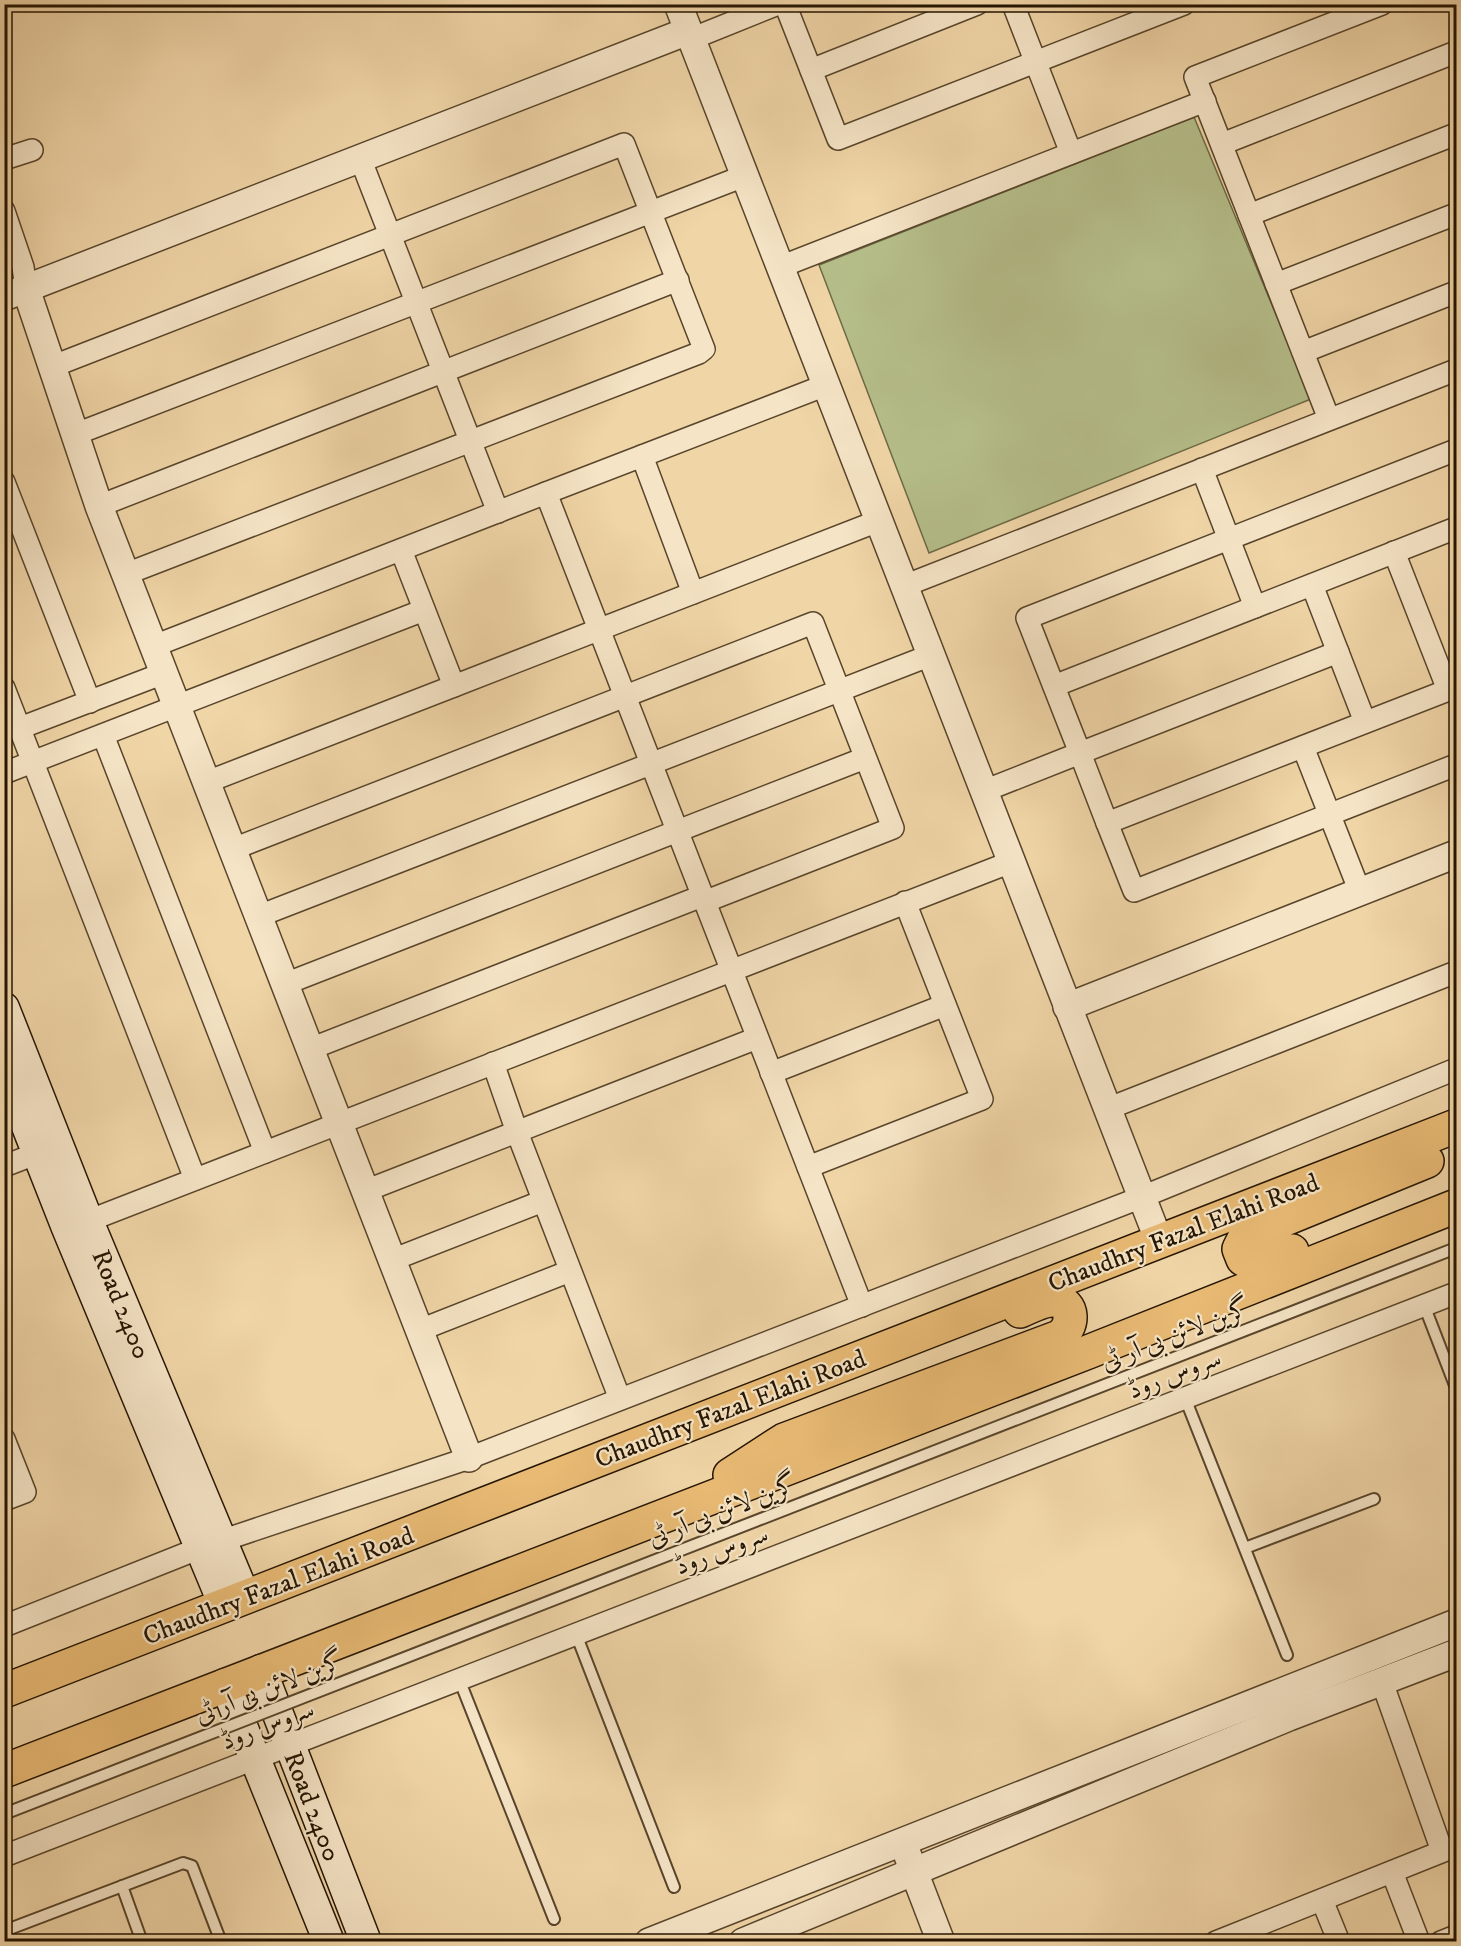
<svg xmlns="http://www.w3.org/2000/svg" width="1461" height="1946" viewBox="0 0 1461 1946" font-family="'IM FELL DW Pica',Amiri,serif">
	<rect width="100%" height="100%" fill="#f0d5a7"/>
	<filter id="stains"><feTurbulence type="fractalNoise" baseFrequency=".00333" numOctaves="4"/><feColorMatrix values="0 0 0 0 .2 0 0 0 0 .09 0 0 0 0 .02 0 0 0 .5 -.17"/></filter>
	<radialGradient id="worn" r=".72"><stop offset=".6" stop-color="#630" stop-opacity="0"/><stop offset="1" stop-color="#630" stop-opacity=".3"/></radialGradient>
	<path fill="#b5be8a" stroke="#6d6a46" stroke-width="1.5" d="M 1194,117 L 1311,399 L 929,553 L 819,265 Z"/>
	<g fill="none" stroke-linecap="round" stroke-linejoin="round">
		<defs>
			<g id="service">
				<path d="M 1424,1305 L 1456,1388"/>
				<path d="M 1185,1398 L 1287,1655"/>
				<path d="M 1245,1548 L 1374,1499"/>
				<path d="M 576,1634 L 674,1887"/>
				<path d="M 459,1679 L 554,1919"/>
				<path d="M 122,1886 L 142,1942"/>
				<path d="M 4,1931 L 183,1863 L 192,1866 L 221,1942"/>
			</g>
			<g id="minor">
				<path d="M 785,4 L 838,139 L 1184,4"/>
				<path d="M 1013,4 L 1071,153"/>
				<path d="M 691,39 L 778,4"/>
				<path d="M 811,70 L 977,4"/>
				<path d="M 1222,144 L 1456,52"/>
				<path d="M 360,158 L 498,512"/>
				<path d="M 4,159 L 32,150"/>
				<path d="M 4,211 L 23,267 L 26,289"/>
				<path d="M 1249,215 L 1456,134"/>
				<path d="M 780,267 L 1205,101"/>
				<path d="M 1276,284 L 1456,214"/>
				<path d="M 1303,352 L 1456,292"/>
				<path d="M 51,367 L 624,144 L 704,349 L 699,353 L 126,574"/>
				<path d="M 1329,419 L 1195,77 L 1382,4"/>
				<path d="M 76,434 L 744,176"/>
				<path d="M 642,456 L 693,593"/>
				<path d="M 1202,469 L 1255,607"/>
				<path d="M 4,482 L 90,702"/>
				<path d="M 546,493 L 826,385"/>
				<path d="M 99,506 L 678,280"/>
				<path d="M 1394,552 L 1448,690"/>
				<path d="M 1312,585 L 1365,722"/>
				<path d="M 904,586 L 1456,370"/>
				<path d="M 154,646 L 546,493 L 862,1306"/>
				<path d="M 1338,652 L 1080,753 L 1107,823 L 1456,687"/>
				<path d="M 454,686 L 878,521"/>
				<path d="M 1054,686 L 1456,528"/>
				<path d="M 4,688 L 195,1179"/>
				<path d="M 20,728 L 164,673"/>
				<path d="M 103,735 L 265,1152"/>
				<path d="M 1303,747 L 1360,892"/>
				<path d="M 4,773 L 424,610"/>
				<path d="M 207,782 L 454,686 L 401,550"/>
				<path d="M 984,791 L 1080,753 L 1027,618 L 1456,450"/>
				<path d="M 1107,823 L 1134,891 L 1456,765"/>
				<path d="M 233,849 L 813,623 L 893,828 L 704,902"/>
				<path d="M 259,916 L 931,655"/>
				<path d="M 285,984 L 865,758"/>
				<path d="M 310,1049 L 702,896"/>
				<path d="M 493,1063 L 517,1132 L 620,1399"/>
				<path d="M 771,1073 L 945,1005"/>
				<path d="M 1107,1109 L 1456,972"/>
				<path d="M 4,1166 L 38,1153"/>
				<path d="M 808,1167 L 982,1099 L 905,902"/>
				<path d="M 365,1191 L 757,1038"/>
				<path d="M 88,1221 L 1011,862"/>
				<path d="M 392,1260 L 543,1201"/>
				<path d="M 420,1330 L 570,1271"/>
				<path d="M 4,1439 L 25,1492 L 4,1500"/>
				<path d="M 4,1626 L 200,1548 L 469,1458 L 1142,1197 L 1456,1069"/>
				<path d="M 1382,1682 L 1442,1851"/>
				<path d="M 4,1856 L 1456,1293"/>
				<path d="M 1392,1872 L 1419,1942"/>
				<path d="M 1322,1900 L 1339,1942"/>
				<path d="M 1216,1942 L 1456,1846"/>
				<path d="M 1441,1942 L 1456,1936"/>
			</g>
			<g id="tertiary">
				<path d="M 678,4 L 1159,1241"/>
				<path d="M 26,289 L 99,506 L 469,1458"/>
				<path d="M 4,297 L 688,31"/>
				<path d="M 1067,1007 L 1456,854"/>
				<path d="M 908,1856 L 941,1942"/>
				<path d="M 649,1942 L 1456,1623"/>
				<path d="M 743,1942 L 1289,1717 L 1456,1653"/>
			</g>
			<g id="secondary">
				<path d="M 4,1008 L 88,1221 L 245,1597"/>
				<path d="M 4,1068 L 67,1228 L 224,1605"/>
				<path d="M 261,1670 L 366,1942"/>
				<path d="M 225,1684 L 329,1942"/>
			</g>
			<g id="primary">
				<path d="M 1292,1251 L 1252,1264 L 1243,1259 L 1239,1249 L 1246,1235 L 1427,1161"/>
				<path d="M 730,1475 L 784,1440 L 1059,1337 C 1074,1328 1075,1302 1054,1300 C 1043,1299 1030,1307 1020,1311"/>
				<path d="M 4,1691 L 1456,1126"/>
				<path d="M 4,1771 L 1088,1352 L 1456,1206"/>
			</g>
		</defs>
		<use href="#service" stroke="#58452b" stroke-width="14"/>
		<use href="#minor" stroke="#58452b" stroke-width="24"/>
		<use href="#tertiary" stroke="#58452b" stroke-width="30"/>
		<use href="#secondary" stroke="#251502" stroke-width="33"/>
		<use href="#primary" stroke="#251502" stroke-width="36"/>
		<use href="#service" stroke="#f5e4c6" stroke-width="10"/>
		<use href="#minor" stroke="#f5e4c6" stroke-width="21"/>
		<use href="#tertiary" stroke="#f5e4c6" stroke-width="27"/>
		<use href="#secondary" stroke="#f5e4c6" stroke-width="30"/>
		<use href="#primary" stroke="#e8ba74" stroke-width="33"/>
		<defs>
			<path id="service-bridge" d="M 4,1814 L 1456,1248"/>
		</defs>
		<use href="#service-bridge" stroke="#58452b" stroke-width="14" stroke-linecap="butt"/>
		<use href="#service-bridge" stroke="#f5e4c6" stroke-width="10"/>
	</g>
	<g text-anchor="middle" stroke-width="4.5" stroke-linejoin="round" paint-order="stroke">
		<g font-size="26" fill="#251502" stroke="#f5e4c6">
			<text transform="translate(1183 1232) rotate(-21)" y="9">Chaudhry Fazal Elahi Road</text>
			<text transform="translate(122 1304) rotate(68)" y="9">Road 2400</text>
			<text transform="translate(1175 1334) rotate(-21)" y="9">گرین لائن بی آر ٹی</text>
			<text transform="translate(1174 1373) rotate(-21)" y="9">سروس روڈ</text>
			<text transform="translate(730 1408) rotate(-21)" y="9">Chaudhry Fazal Elahi Road</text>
			<text transform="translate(722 1510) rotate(-21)" y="9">گرین لائن بی آر ٹی</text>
			<text transform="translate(721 1549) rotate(-21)" y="9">سروس روڈ</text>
			<text transform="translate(278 1585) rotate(-21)" y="9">Chaudhry Fazal Elahi Road</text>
			<text transform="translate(269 1687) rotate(-21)" y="9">گرین لائن بی آر ٹی</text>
			<text transform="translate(267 1724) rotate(-21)" y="9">سروس روڈ</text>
			<text transform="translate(313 1806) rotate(69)" y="9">Road 2400</text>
		</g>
	</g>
	<rect width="1461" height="1946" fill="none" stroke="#f0d5a7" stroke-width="24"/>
	<rect x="6" y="6" width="1449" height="1934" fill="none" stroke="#251502" stroke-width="3"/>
	<rect x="12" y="12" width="1437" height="1922" fill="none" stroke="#251502" stroke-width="1.5"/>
	<rect width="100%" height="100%" filter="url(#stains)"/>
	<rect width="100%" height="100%" fill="url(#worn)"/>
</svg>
